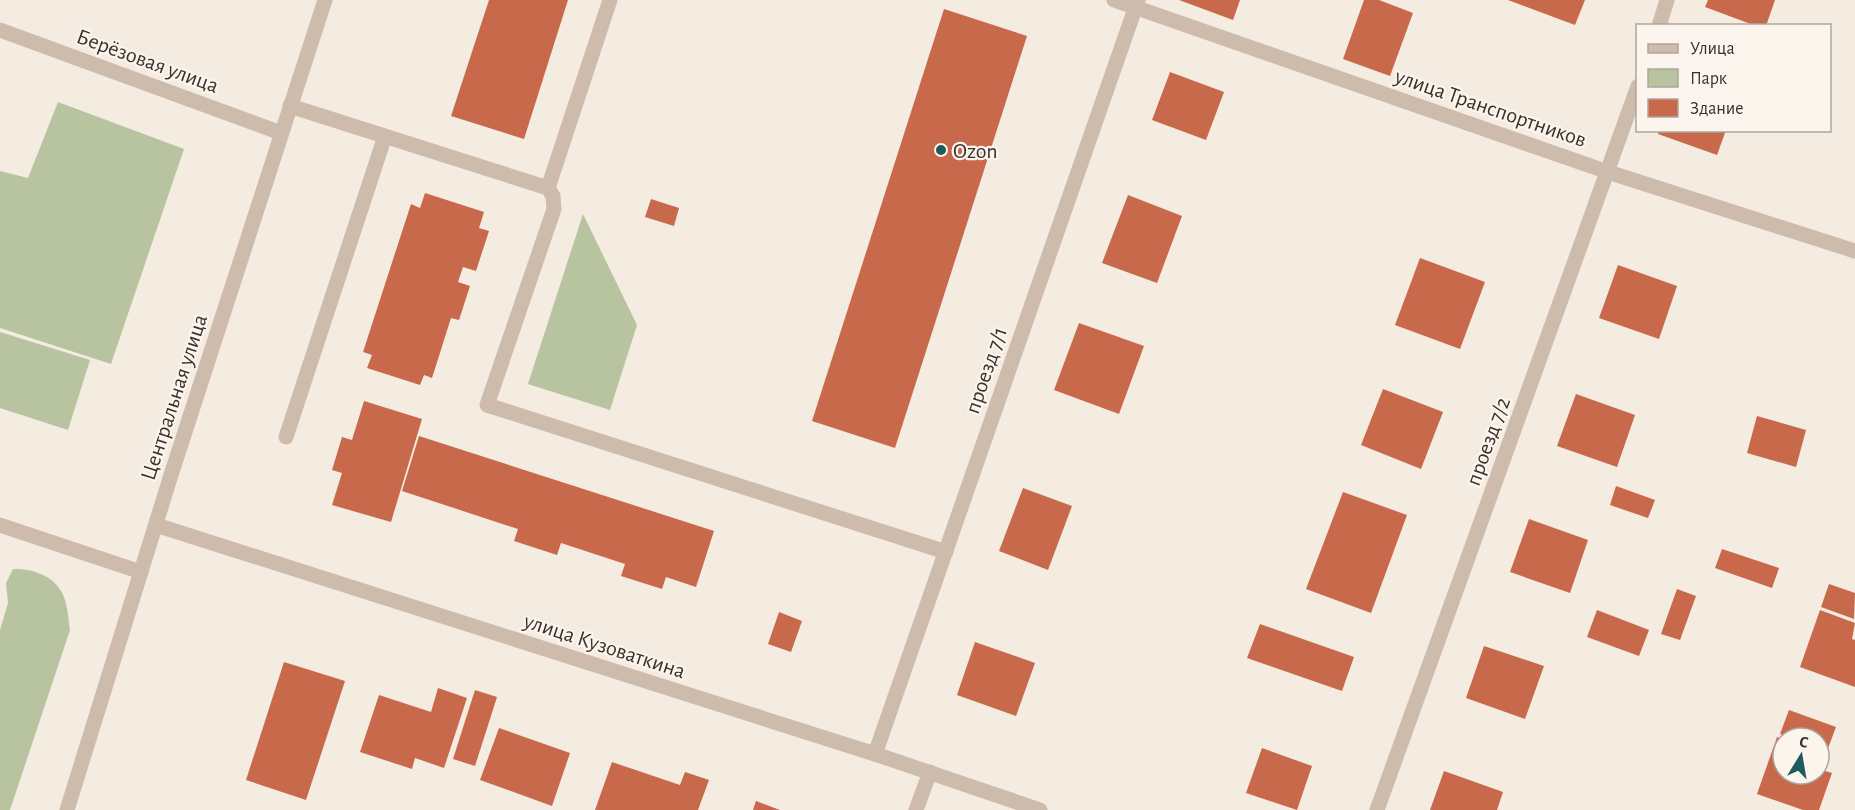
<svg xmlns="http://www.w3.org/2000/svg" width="1855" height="810" viewBox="0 0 1855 810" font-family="'Alegreya Sans',sans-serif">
	<rect width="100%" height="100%" fill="#f4ebe1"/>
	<g fill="#b8c4a0">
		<path d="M 58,102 L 184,149 L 111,364 L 0,328 L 0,171 L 28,178 Z"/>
		<path d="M 583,214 L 637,325 L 610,410 L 528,384 Z"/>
		<path d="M 0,332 L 90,360 L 68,430 L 0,408 Z"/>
		<path d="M 13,569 C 26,569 33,570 45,576 C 67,588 67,607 70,630 L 10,810 L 0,810 L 0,630 L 8,603 L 6,583 Z"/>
	</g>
	<g fill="#c8694b">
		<path d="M 489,0 L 568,0 L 524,139 L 451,116 Z"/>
		<path d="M 1179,0 L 1240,0 L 1233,20 Z"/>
		<path d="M 1364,0 L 1379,0 L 1413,13 L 1390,76 L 1343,59 Z"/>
		<path d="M 1508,0 L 1585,0 L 1575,25 Z"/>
		<path d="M 1708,0 L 1775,0 L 1766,26 L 1756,26 L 1705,7 Z"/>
		<path d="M 944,9 L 1027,36 L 895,448 L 812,421 Z"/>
		<path d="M 1170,72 L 1224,92 L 1206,140 L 1152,120 Z"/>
		<path d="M 1659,130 L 1726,130 L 1717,155 L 1658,134 Z"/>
		<path d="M 425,193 L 484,212 L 479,228 L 489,231 L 476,271 L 463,267 L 458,282 L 470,286 L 459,320 L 451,318 L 432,378 L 424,375 L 420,385 L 367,368 L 372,355 L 363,352 L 411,204 L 420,208 Z"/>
		<path d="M 1128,195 L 1182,216 L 1157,283 L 1102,263 Z"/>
		<path d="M 651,199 L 679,208 L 674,226 L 645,217 Z"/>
		<path d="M 1420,258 L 1485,282 L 1460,349 L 1395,325 Z"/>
		<path d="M 1618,265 L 1677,286 L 1659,339 L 1599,318 Z"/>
		<path d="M 1079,323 L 1144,346 L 1119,414 L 1054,390 Z"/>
		<path d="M 1383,389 L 1443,412 L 1421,469 L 1361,445 Z"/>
		<path d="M 1576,394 L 1635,415 L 1617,467 L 1557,446 Z"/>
		<path d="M 364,401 L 422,419 L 391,522 L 332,505 L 342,473 L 332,470 L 342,437 L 352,440 Z"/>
		<path d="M 1757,416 L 1806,430 L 1796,467 L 1747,453 Z"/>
		<path d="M 419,436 L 714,531 L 696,587 L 666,577 L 662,589 L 621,576 L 625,564 L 561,543 L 557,555 L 514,541 L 518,529 L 402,491 Z"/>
		<path d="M 1616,486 L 1655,500 L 1648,518 L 1610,505 Z"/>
		<path d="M 1023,488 L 1072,506 L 1048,570 L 999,551 Z"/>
		<path d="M 1343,492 L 1407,515 L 1371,613 L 1306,589 Z"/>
		<path d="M 1529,519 L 1588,540 L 1570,593 L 1510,572 Z"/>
		<path d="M 1722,549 L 1779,568 L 1772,588 L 1715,568 Z"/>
		<path d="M 1829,584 L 1855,593 L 1854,619 L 1821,607 Z"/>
		<path d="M 1677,589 L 1696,596 L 1680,640 L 1661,634 Z"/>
		<path d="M 1597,610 L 1649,630 L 1639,656 L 1587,637 Z"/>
		<path d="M 1820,610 L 1855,623 L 1852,639 L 1855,640 L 1855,687 L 1800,667 Z"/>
		<path d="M 779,612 L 802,621 L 791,652 L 768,644 Z"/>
		<path d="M 1260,624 L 1354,657 L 1342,691 L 1247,658 Z"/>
		<path d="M 975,642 L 1035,663 L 1016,716 L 957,695 Z"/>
		<path d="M 1484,646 L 1544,666 L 1525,719 L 1466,698 Z"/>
		<path d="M 284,662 L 345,681 L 306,800 L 246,780 Z"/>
		<path d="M 438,688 L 467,698 L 444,768 L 415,758 L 412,769 L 360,752 L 379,695 L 431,712 Z"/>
		<path d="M 475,690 L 497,697 L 475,766 L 453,759 Z"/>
		<path d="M 1789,710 L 1836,727 L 1827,751 L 1819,747 L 1819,738 L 1793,738 L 1780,734 Z"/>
		<path d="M 499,728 L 570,753 L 552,806 L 480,780 Z"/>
		<path d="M 1777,737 L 1783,739 L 1783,774 L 1819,774 L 1819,769 L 1832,773 L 1819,810 L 1803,810 L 1757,794 Z"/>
		<path d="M 1262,748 L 1312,766 L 1297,810 L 1246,793 Z"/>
		<path d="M 612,762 L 680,785 L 685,772 L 709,780 L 698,810 L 595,810 Z"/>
		<path d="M 1444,771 L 1503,792 L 1497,810 L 1430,810 Z"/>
		<path d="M 756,801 L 780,810 L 753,810 Z"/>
	</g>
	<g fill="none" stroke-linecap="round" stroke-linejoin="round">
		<g stroke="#cdbbac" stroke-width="15">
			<path d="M 290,106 L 548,188 L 553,196 L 554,209 L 487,405 L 946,552"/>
			<path d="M 548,188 L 610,0"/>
			<path d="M 286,437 L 385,136"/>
			<path d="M 916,810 L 930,772"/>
		</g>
		<g stroke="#cdbbac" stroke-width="15">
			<path d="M 1114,0 L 1608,172 L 1855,251"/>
			<path d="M 1659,26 L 1667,0"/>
			<path d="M 0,30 L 281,133"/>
			<path d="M 0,525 L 141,572"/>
			<path d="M 156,525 L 875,754 L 1040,810"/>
			<path d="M 875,754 L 1138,0"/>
			<path d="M 1377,810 L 1638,86"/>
		</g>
		<path stroke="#cdbbac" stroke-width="15" d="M 67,810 L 171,475 L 325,0"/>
	</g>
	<circle fill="#1f5a5e" stroke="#fbf5ee" stroke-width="2" cx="941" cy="150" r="6"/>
	<g text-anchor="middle" stroke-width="4.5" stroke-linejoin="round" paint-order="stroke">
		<g font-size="22" fill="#3b302b" stroke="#fbf5ee">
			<text transform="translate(148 60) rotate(20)" y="8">Берёзовая улица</text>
			<text transform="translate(1491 107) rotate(19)" y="8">улица Транспортников</text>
			<text transform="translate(985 370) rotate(-71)" y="8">проезд 7/1</text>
			<text transform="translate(173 397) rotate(-72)" y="8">Центральная улица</text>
			<text transform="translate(1487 441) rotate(-70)" y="8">проезд 7/2</text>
			<text transform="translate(605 645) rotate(18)" y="8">улица Кузоваткина</text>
		</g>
		<g font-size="22" fill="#3b302b" stroke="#fbf5ee" text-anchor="start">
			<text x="953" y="158">Ozon</text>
		</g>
	</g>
	<rect x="1636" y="24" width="195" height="108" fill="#fbf5ee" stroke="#aea6a0" stroke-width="1.5"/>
	<rect x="1648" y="44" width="30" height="9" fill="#cdbbac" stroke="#aea6a0" stroke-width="1.5"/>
	<text x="1690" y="54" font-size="18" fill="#3b302b">Улица</text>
	<rect x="1648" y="69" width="30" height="18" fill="#b8c4a0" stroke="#aea6a0" stroke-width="1.5"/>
	<text x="1690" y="84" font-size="18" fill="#3b302b">Парк</text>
	<rect x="1648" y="99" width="30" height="18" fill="#c8694b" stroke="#aea6a0" stroke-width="1.5"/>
	<text x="1690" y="114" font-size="18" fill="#3b302b">Здание</text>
	<g transform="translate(1801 756) rotate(11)"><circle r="28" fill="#fbf5ee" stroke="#aea6a0" stroke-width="1.5"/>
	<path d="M0-4.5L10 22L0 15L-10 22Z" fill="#1f5a5e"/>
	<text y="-9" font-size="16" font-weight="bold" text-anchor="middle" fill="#3b302b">С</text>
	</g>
</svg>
